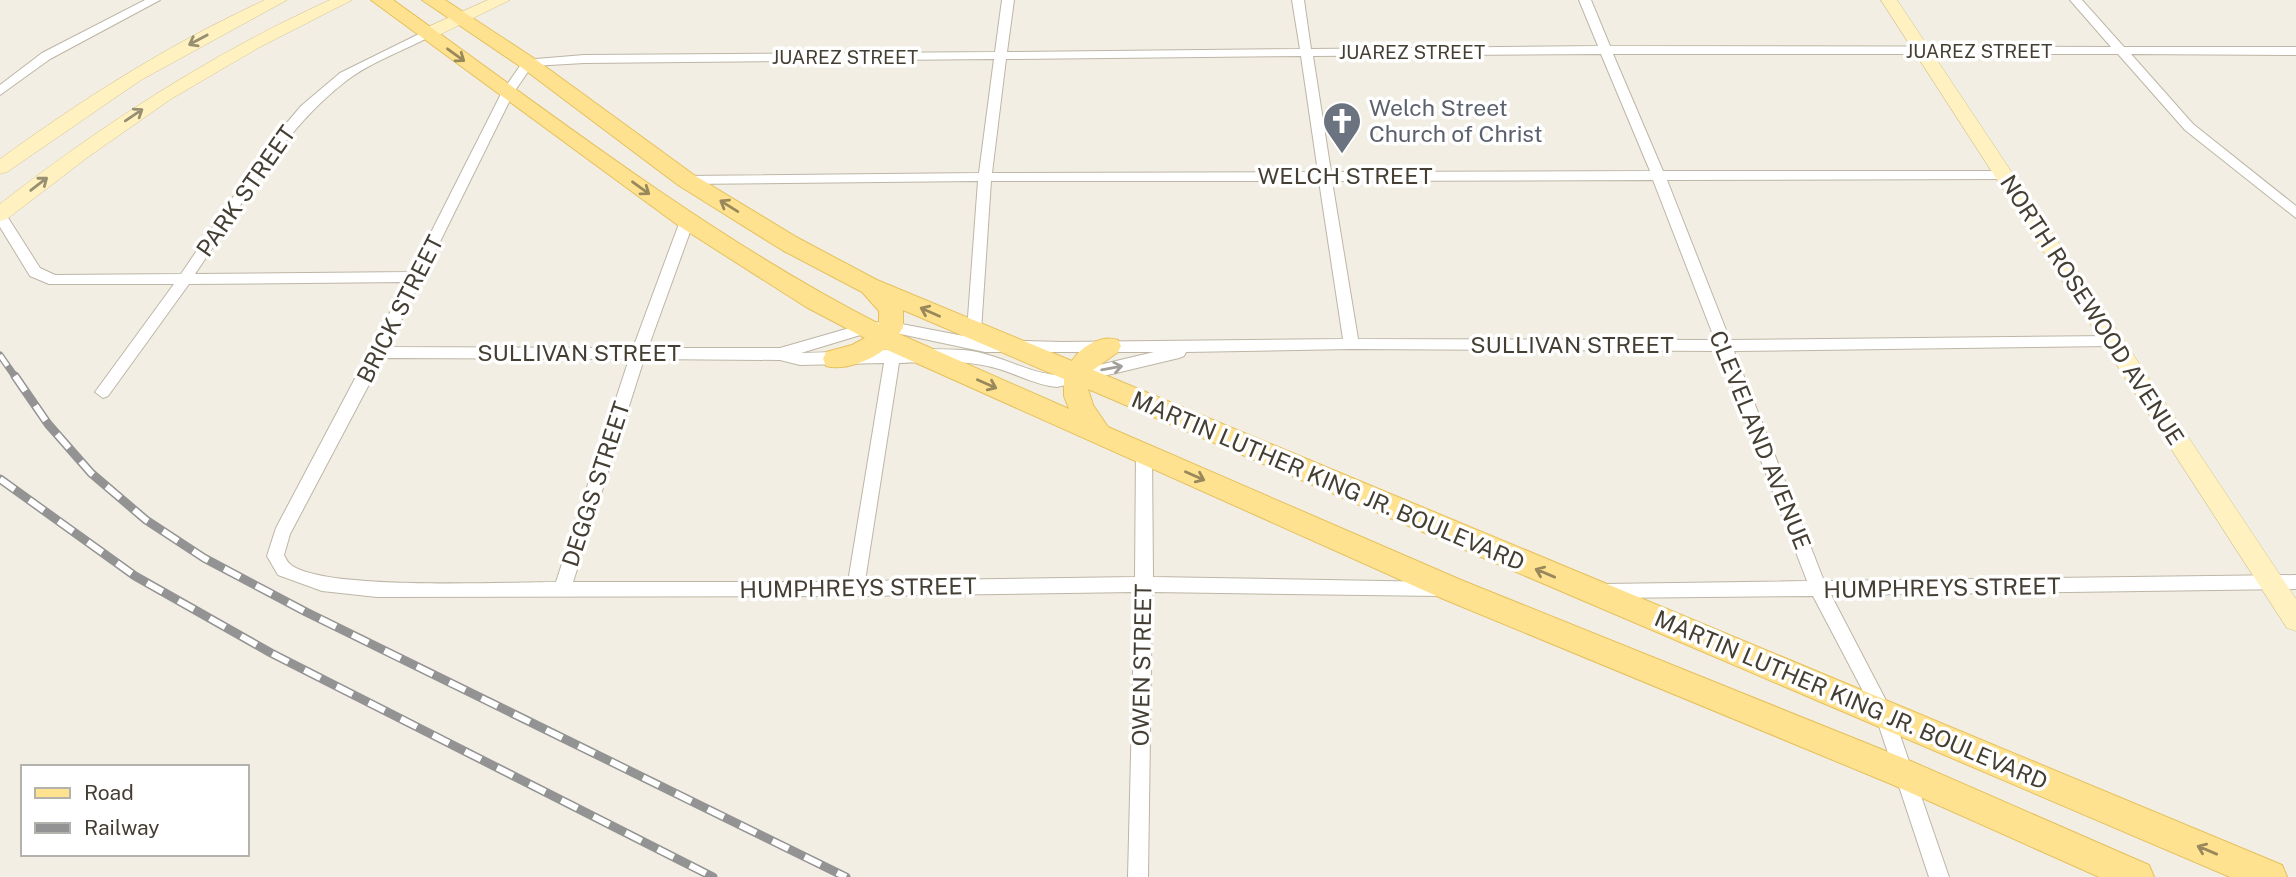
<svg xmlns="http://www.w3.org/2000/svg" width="2296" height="877" viewBox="0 0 2296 877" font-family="'Public Sans',sans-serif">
	<rect width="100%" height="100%" fill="#f2eee3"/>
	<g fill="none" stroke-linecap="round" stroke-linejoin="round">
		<defs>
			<g id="street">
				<path d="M 145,0 L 160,0 L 50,59 L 0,95 L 0,85 L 42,53 Z"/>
				<path d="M 1002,0 L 1014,0 L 1007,52 L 1300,49 L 1292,0 L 1304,0 L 1311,49 L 1598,46 L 1579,0 L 1591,0 L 1610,46 L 2111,47 L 2070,0 L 2082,0 L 2124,47 L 2296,47 L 2296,55 L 2131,54 L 2193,124 L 2296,206 L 2296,218 L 2185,130 L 2118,54 L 1613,54 L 1663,171 L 2004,171 L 2011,175 L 2004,179 L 1667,180 L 1730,340 L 2111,336 L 2118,341 L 2111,346 L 1734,351 L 1824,581 L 2296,575 L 2296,589 L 1831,595 L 1892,712 L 1949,877 L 1929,877 L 1875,714 L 1813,596 L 1604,598 L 1598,596 L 1595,591 L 1598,586 L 1604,584 L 1807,581 L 1719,351 L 1351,349 L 1186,352 L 1184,356 L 1179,358 L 1057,387 C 1035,385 1019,375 999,369 C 966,359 932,362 899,363 L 865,581 L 1135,577 L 1136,454 L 1138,450 L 1150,450 L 1152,454 L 1153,577 L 1439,582 L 1445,584 L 1448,589 L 1445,594 L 1439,596 L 1152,592 L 1148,877 L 1128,877 L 1135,592 L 855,596 L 377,597 L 322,591 L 278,575 L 267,556 L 276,528 L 406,282 L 189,284 L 108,396 L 103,398 L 95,392 L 98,388 L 174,284 L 49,284 L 30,276 L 0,227 L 0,211 L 5,213 L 40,268 L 55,275 L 181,274 L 269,144 L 301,106 L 340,73 L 427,30 L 433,34 L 431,36 C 405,50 369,63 346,81 C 281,131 241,207 195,274 L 411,272 L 502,92 L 524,60 L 584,55 L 995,52 ZM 1601,54 L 1650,171 L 1331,172 L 1313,56 ZM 1301,56 L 1318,172 L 992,173 L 1006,59 ZM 994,59 L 979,173 L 686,176 L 679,180 L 686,184 L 978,181 L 967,331 L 974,336 L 981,331 L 991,181 L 1319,181 L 1343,339 L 1063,342 L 985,340 L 891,322 L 867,323 L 780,348 L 648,348 L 694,221 L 687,216 L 680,221 L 633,348 L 388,347 L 514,92 L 532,66 L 584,63 ZM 1653,180 L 1715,340 L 1358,339 L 1332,181 ZM 891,332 L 985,352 L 1154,352 L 1057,375 C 1025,373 996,352 963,350 C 910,347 854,352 801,353 L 867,333 ZM 383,358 L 629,359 L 556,582 C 508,582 320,591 290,564 C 287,562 286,558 284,555 L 290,534 ZM 644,359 L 780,360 L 800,365 L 884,363 L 848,582 L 573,582 Z"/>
			</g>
			<g id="secondary">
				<path d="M 265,0 L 287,0 L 141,80 L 7,172 L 0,174 L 0,159 C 84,98 171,43 265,0 Z"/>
				<path d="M 330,0 L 352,0 L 258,48 L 171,99 L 88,157 L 7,219 L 0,221 L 0,204 C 103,124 211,54 330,0 Z"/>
				<path d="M 488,0 L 510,0 L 433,38 L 427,39 L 419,34 L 421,30 Z"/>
				<path d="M 1881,0 L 1897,0 L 2296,599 L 2296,631 L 2287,628 Z"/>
			</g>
			<path id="primary" d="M 371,0 L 393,0 C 551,113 706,235 879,324 L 879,311 L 862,292 L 782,250 L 678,185 L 521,67 L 422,0 L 445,0 L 535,59 L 694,175 L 798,238 L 877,280 L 1072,361 C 1081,347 1101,334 1118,340 L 1121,346 L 1118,352 L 1093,370 L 2282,865 L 2287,877 L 2230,877 L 1088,389 L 1093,405 L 1108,427 L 1461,580 L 1913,762 L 2149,865 L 2154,877 L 2099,877 L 1891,784 L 1441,598 L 885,349 C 870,361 844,371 826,366 L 823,359 L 826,352 L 852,345 L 865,338 L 806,307 L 679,226 ZM 903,310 L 1064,379 L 1064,396 L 1069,409 L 899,334 L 903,327 Z"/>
		</defs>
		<use href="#street" stroke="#bdb6a6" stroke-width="2"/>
		<use href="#secondary" stroke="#d3c392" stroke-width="1"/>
		<use href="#primary" stroke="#e5c05e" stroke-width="2"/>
		<use href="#street" fill="#fff" fill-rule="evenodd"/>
		<use href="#secondary" fill="#fff2c0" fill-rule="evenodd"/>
		<use href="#primary" fill="#ffe28f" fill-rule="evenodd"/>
		<defs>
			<path id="rail-far1" d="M 0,355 L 16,378"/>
			<g id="rail">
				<path d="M 15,376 L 48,424 L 91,473 L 146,520 L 204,558 L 306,612 L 846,877"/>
				<path d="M 0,479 L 135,576 L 271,653 L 713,877"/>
			</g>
		</defs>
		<use href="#rail-far1" stroke="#939393" stroke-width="7"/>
		<use href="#rail" stroke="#939393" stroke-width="9"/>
		<use href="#rail-far1" stroke="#fff" stroke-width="4.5" stroke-dasharray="13" stroke-linecap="butt"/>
		<use href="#rail" stroke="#fff" stroke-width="6" stroke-dasharray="18" stroke-linecap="butt"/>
	</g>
	<defs><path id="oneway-shaft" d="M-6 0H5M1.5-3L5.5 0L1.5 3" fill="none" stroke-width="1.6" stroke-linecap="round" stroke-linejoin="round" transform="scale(1.75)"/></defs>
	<g stroke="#988f72">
		<use href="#oneway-shaft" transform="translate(198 40) rotate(152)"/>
		<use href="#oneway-shaft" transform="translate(134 115) rotate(-34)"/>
		<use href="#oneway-shaft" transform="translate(39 184) rotate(-38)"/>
	</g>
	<g stroke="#98885c">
		<use href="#oneway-shaft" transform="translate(456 55) rotate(36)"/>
		<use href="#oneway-shaft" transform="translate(641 188) rotate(36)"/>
		<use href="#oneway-shaft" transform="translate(729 206) rotate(-148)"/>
		<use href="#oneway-shaft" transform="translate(930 312) rotate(-156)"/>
		<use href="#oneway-shaft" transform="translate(987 384) rotate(24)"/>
		<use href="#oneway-shaft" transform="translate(1195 476) rotate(24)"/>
		<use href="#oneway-shaft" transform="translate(1545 573) rotate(-157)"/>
		<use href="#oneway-shaft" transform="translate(2207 850) rotate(-157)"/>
	</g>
	<use stroke="#a29e99" href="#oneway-shaft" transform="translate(1112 368) rotate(-10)"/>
	<defs>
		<symbol id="church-pin" viewBox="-11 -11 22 30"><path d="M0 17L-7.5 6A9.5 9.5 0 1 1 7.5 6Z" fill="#6b7280" stroke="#fff"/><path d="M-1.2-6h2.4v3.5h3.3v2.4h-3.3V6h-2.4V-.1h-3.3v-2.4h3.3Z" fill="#fff"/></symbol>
	</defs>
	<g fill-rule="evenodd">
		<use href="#church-pin" x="1320" y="99" width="44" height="60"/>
	</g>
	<g text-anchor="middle" stroke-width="7" stroke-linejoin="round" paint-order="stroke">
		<g font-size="19" fill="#443e33" stroke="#fff">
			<text x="1979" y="58">JUAREZ STREET</text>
			<text x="1412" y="59">JUAREZ STREET</text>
			<text x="845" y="64">JUAREZ STREET</text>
		</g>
		<g font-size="23" fill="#5b616d" stroke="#fff" text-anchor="start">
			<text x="1369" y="116">Welch Street<tspan x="1369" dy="26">Church of Christ</tspan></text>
		</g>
		<g font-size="23" fill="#443e33" stroke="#fff">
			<text x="1345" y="184">WELCH STREET</text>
			<text transform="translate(246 191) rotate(-55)" y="8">PARK STREET</text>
			<text transform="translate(400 309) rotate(-63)" y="8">BRICK STREET</text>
			<text transform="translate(2092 310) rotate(57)" y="8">NORTH ROSEWOOD AVENUE</text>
			<text x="1572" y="353">SULLIVAN STREET</text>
			<text x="579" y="361">SULLIVAN STREET</text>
			<text transform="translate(1760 440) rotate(68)" y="8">CLEVELAND AVENUE</text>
			<text transform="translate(1328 481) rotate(23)" y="8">MARTIN LUTHER KING JR. BOULEVARD</text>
			<text transform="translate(596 484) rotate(-72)" y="8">DEGGS STREET</text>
			<text transform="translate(858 588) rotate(-1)" y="8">HUMPHREYS STREET</text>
			<text transform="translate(1942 588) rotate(-1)" y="8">HUMPHREYS STREET</text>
			<text transform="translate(1142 665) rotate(-89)" y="8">OWEN STREET</text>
			<text transform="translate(1851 700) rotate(23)" y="8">MARTIN LUTHER KING JR. BOULEVARD</text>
		</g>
	</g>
	<rect x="21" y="765" width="228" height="91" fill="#ffffff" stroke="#b4b2ad" stroke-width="2"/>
	<rect x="35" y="788" width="35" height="10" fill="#ffe28f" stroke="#b4b2ad" stroke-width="2"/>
	<text x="84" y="800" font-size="21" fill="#443e33">Road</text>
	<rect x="35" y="823" width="35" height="10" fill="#939393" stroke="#b4b2ad" stroke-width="2"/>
	<text x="84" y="835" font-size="21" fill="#443e33">Railway</text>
</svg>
